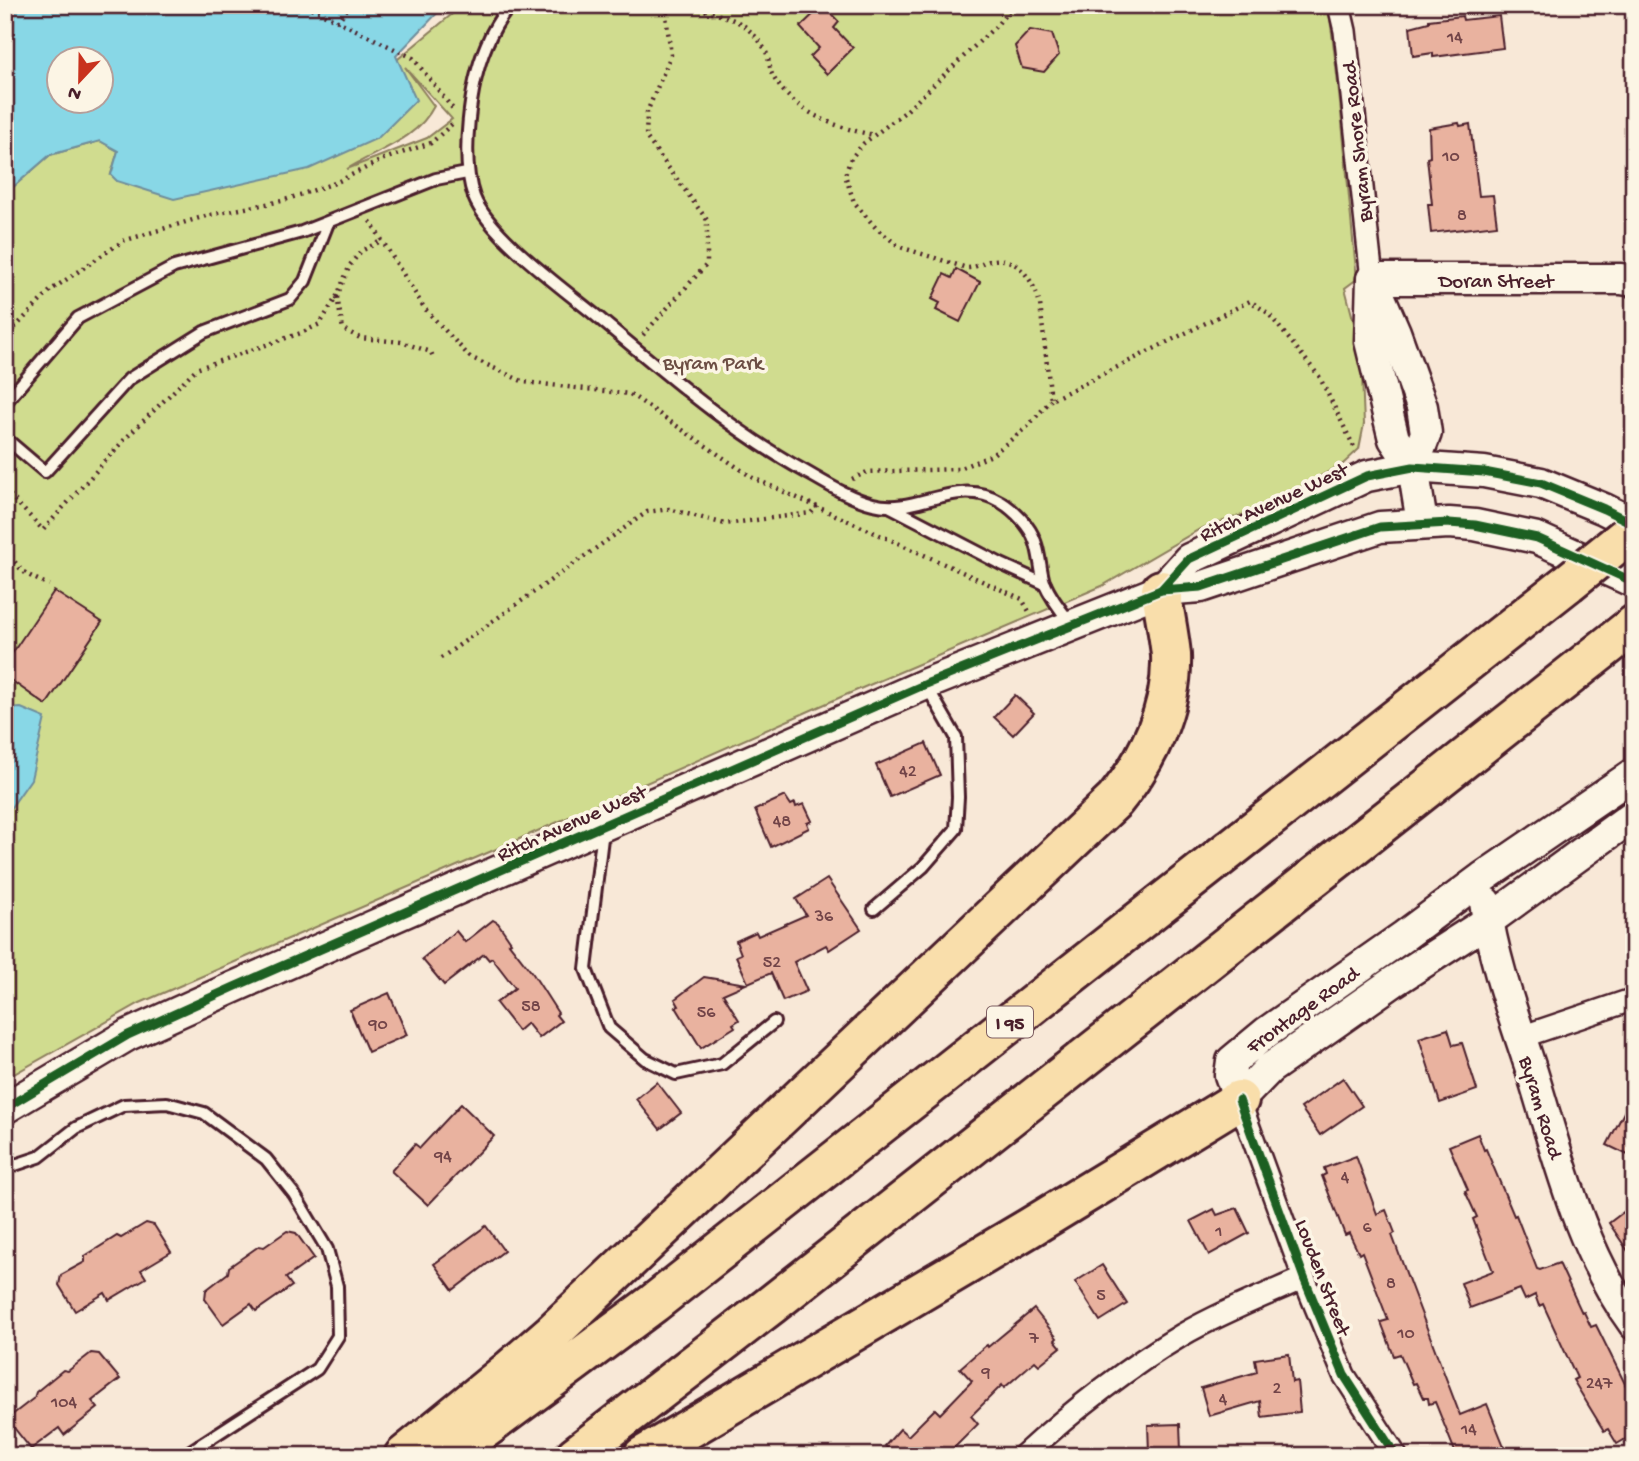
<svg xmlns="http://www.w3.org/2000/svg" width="1639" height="1461" viewBox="0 0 1639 1461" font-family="'Gochi Hand',sans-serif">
	<rect width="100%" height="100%" fill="#f8e8d7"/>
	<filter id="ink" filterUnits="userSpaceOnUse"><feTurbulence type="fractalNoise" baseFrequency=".0143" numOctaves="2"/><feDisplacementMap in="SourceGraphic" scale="14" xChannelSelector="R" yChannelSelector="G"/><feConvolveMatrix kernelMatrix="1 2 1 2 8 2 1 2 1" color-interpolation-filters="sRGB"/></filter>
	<g filter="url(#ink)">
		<path fill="#d0dc8f" stroke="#8d7e5d" stroke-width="2" fill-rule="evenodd" d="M 463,5 L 1328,5 C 1342,96 1347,188 1357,279 L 1345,288 L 1361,350 L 1364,424 L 1359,449 L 1343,464 L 1260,509 L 1200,529 L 1102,586 L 841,697 L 508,844 L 140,1003 L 5,1079 L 5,194 L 50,155 L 100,141 L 118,151 L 111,174 L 148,158 L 40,115 L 5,26 L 348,121 L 398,59 ZM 60,60 L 102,60 L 102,102 L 60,102 ZM 405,67 L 452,119 L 427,138 L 347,169 C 377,150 417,140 434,106 Z"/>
		<g fill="#88d7e6" stroke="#6f8d9b" stroke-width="2" fill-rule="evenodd">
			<path d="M 5,5 L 445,5 L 396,56 L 416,100 L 378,138 L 309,169 L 174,199 L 117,181 L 111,175 L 118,151 L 100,141 L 50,155 L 5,194 ZM 60,60 L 102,60 L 102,102 L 60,102 Z"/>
			<path d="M 21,708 L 45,718 L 31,779 L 5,816 L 5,709 Z"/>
		</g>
		<g fill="#e9b29f" stroke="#4a1f2b" stroke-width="2">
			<path d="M 823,5 L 839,22 L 834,28 L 853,48 L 827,74 L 810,57 L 819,48 L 800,27 Z"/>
			<path d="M 1462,16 L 1463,20 L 1499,16 L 1503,48 L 1433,57 L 1433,53 L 1413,56 L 1410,27 L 1429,22 L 1429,20 Z"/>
			<path d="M 1030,30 L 1052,34 L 1059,55 L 1044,72 L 1022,68 L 1015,46 Z"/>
			<path d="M 1459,123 L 1460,126 L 1470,124 L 1479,196 L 1493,195 L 1497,225 L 1431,233 L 1428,204 L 1432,204 L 1427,158 L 1430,157 L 1429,128 Z"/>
			<path d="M 956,269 L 980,282 L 960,322 L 936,310 L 940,303 L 932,299 L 944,274 L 952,278 Z"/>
			<path d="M 54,591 L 102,622 L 46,705 L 5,676 L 5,664 Z"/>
			<path d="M 1015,695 L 1034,713 L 1013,735 L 994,717 Z"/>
			<path d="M 926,743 L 940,775 L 890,797 L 876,765 Z"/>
			<path d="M 785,796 L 791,805 L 795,803 L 796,807 L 804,804 L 812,821 L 807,823 L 809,828 L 771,847 L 755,810 Z"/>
			<path d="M 827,879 L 861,929 L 829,950 L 826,945 L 794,962 L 807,991 L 783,1001 L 771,973 L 748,983 L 736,956 L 741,954 L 736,941 L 756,932 L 758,936 L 806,915 L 796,899 Z"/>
			<path d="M 493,920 L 498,923 L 511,942 L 509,943 L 533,974 L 558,1013 L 556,1015 L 561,1021 L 539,1038 L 527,1023 L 518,1031 L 496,1003 L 515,988 L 492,958 L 489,960 L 484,954 L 444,985 L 422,959 L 456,931 L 465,942 Z"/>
			<path d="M 704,977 L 746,984 L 723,994 L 739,1020 L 733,1024 L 735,1027 L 701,1048 L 676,1007 L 679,1006 L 675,999 Z"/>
			<path d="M 389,993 L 407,1035 L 368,1052 L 350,1010 Z"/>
			<path d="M 1448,1029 L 1453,1045 L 1462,1043 L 1477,1090 L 1440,1103 L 1419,1038 Z"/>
			<path d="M 1343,1078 L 1362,1106 L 1320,1135 L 1301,1108 Z"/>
			<path d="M 657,1082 L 681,1113 L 660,1129 L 636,1099 Z"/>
			<path d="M 1634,1093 L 1634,1158 L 1607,1145 Z"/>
			<path d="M 461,1104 L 494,1136 L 428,1205 L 391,1171 L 415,1144 L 420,1148 Z"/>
			<path d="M 1478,1134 L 1484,1150 L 1486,1149 L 1514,1216 L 1516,1215 L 1537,1269 L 1540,1270 L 1559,1263 L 1582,1313 L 1584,1312 L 1591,1327 L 1596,1325 L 1634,1402 L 1634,1434 L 1617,1444 L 1608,1429 L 1604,1431 L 1573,1380 L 1577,1378 L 1543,1304 L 1539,1306 L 1535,1295 L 1525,1300 L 1520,1289 L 1470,1308 L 1461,1283 L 1493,1271 L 1473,1219 L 1477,1217 L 1465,1191 L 1468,1190 L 1449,1146 Z"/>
			<path d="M 1356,1156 L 1377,1214 L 1386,1210 L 1395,1233 L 1392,1235 L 1409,1281 L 1460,1415 L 1487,1404 L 1508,1456 L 1475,1456 L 1472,1448 L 1456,1454 L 1435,1402 L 1429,1404 L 1428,1398 L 1423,1398 L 1416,1383 L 1413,1384 L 1400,1354 L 1394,1356 L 1381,1322 L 1388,1320 L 1362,1252 L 1359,1254 L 1349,1233 L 1345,1235 L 1322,1176 L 1326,1174 L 1324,1168 Z"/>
			<path d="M 1634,1204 L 1634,1260 L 1609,1223 Z"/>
			<path d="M 1237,1208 L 1249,1233 L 1209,1255 L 1191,1221 L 1214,1209 L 1217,1215 Z"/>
			<path d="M 146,1223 L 154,1225 L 171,1252 L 141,1270 L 146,1278 L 109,1300 L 105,1293 L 75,1311 L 59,1285 L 61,1275 L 85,1262 L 85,1256 L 117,1236 L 121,1238 Z"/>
			<path d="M 486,1226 L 504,1251 L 453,1290 L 434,1264 Z"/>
			<path d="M 287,1231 L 296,1233 L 314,1258 L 286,1278 L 292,1286 L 256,1311 L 251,1304 L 223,1324 L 205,1299 L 206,1290 L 228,1273 L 229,1267 L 259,1246 L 264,1247 Z"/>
			<path d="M 1102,1265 L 1127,1304 L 1100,1321 L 1075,1282 Z"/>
			<path d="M 1034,1309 L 1057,1338 L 1055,1340 L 1061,1347 L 1039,1365 L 1035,1361 L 1004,1388 L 1002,1385 L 971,1416 L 978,1424 L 946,1456 L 889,1456 L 892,1452 L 885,1446 L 900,1429 L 908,1436 L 935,1409 L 940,1414 L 972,1381 L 960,1368 L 984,1347 L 987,1345 L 988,1347 Z"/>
			<path d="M 91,1353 L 99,1354 L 120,1379 L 92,1401 L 98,1408 L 64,1435 L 59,1428 L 31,1449 L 11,1424 L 12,1415 L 34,1398 L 36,1392 L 63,1370 L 68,1371 Z"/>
			<path d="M 1289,1354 L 1292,1382 L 1297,1381 L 1300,1412 L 1262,1417 L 1260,1401 L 1209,1416 L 1201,1388 L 1257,1372 L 1255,1359 Z"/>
			<path d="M 1180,1424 L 1181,1451 L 1149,1452 L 1148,1425 Z"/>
		</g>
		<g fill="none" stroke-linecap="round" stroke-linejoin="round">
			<defs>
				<g id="service">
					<path d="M 510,5 C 500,18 492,31 486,46 C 470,84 460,158 474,197 C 488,234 562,288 594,314 C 663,371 728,429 806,472 C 827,484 849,498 873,504 C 917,516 956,475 1001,502 C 1014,510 1030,526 1035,541 C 1040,554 1040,569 1044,582 C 1050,596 1061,611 1070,622"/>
					<path d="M 5,403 L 78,318 L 174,267 L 302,232 L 436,179 L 467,173"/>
					<path d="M 5,438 L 45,472 L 129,379 L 204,332 L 290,299 L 305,281 L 328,223"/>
					<path d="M 891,507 L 1001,564 L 1045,584"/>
					<path d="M 603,830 L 586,969 L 609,1028 L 645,1059 L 676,1074 L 722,1064 L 774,1022"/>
					<path d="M 874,909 L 923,867 L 956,829 L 958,797 L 956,737 L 926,685"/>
					<path d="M 5,1165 L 12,1166 L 39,1157 L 76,1128 L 124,1105 L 167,1103 L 204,1113 L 266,1159 L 294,1194 L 327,1249 L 337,1286 L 338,1336 L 317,1369 L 183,1456"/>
				</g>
				<g id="minor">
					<path d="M 1339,5 L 1345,31 L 1372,279"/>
					<path d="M 1521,1037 L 1634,999"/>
					<path d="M 1239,1100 L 1304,1278 L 1344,1375 L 1396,1456"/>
					<path d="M 1023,1456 C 1072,1411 1125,1369 1182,1335 C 1220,1313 1263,1296 1304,1278"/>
				</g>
				<g id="secondary">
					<path d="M 1372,279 L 1621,279 L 1634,281"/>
					<path d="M 1372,279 L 1370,341 L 1394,439 L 1413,467 L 1422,523"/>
					<path d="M 1375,286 L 1395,332 L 1422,407 L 1426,433 L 1413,467"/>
					<path d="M 1161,590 L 1189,559 L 1367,476 L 1413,467 L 1484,472 L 1541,483 L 1604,509 L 1634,524"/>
					<path d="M 1634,774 L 1482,878 L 1404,936 L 1267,1032 L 1232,1061 L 1230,1075 L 1239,1100 L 1269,1069 L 1393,982 L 1488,921 L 1634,815"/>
					<path d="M 1485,902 C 1493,960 1514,1017 1532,1072 C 1559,1159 1580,1250 1634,1324"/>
					<path d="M 5,1108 L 128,1035 L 234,987 L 926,684 L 1161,590 L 1201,587 L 1380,527 L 1449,523 L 1475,525 L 1537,538 L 1634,582"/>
				</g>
				<g id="motorway">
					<path d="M 404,1456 L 507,1372 L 553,1332 L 1115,800 C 1148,760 1173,708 1171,655 C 1169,634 1164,612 1161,590"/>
					<path d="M 448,1456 L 654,1303 L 1568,583"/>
					<path d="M 575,1456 L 771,1305 L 1634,625"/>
					<path d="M 643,1456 L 1029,1228 L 1239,1100"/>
				</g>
			</defs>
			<use href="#service" stroke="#4a1f2b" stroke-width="16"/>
			<use href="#minor" stroke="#4a1f2b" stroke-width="26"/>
			<use href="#secondary" stroke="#4a1f2b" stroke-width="35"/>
			<use href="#motorway" stroke="#4a1f2b" stroke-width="44"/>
			<g stroke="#4a1f2b" stroke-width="4.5" stroke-dasharray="2 5" stroke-linecap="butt">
				<path d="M 305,5 L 413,58 L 453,109"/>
				<path d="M 692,5 C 710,15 735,15 750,31 C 756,36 763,45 766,52 C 770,60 769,71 774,78 C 795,113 837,128 874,135"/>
				<path d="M 1013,5 L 997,25 L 905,112 L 864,143 L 851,158 L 845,175 L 854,202 L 876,228 L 900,247 L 967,268 C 977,268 985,261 994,260 C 1019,256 1035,284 1040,304 L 1051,400 L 1250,301 L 1268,313 L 1319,376 L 1355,449"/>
				<path d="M 337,22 L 350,5"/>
				<path d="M 370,221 L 425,309 L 470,357 L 524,382 L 630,394 L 753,478 L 1022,599 L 1031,615"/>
				<path d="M 337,297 L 343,329 L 360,338 L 401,342 L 431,352 L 433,357"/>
				<path d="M 643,335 L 707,264 L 707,220 L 646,137 L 647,112 L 671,55 L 666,15 L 671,5"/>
				<path d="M 5,338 L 51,290 L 123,241 L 209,215 L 282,201 L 335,183 L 384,159 L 431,143 L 452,124"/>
				<path d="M 852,479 L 867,472 L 958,469 L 992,455 L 1028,426 L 1051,400"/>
				<path d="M 5,490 L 43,530 L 125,439 L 196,369 L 301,333 L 320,324 L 337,296 L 350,265 L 361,251 L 381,241"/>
				<path d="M 5,543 C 18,571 22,573 49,585"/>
				<path d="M 441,658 L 647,512 L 669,509 L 725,524 L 811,513 L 818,505"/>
			</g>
			<use href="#service" stroke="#fcf5e5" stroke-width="10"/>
			<use href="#minor" stroke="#fcf5e5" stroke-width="21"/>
			<use href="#secondary" stroke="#fcf5e5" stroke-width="30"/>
			<use href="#motorway" stroke="#f9deab" stroke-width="38"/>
			<defs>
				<path id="motorway-bridge" d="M 1568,583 L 1634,530"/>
			</defs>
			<use href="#motorway-bridge" stroke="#4a1f2b" stroke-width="44" stroke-linecap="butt"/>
			<use href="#motorway-bridge" stroke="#f9deab" stroke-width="38"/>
			<defs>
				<g id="cycleway">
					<path d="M 1161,590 L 1189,559 L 1367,476 L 1413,467 L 1484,472 L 1541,483 L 1604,509 L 1634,524"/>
					<path d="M 1239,1100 L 1304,1278 L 1344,1375 L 1396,1456"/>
					<path d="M 5,1108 L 128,1035 L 234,987 L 926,684 L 1161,590 L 1201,587 L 1380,527 L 1449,523 L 1475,525 L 1537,538 L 1634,582"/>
				</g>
			</defs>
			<use href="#cycleway" stroke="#fcf5e5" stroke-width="13"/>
			<use href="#cycleway" stroke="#1b5e20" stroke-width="9"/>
		</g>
	</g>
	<g text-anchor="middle" stroke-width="7" stroke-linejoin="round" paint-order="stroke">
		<g font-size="18" fill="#724448">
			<text x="1455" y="42">14</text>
			<text x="1451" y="161">10</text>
			<text x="1462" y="220">8</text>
			<text x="908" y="776">42</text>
			<text x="782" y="826">48</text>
			<text x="824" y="921">36</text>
			<text x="772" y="967">52</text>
			<text x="531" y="1011">58</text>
			<text x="706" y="1017">56</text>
			<text x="378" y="1029">90</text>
			<text x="443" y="1161">94</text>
			<text x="1345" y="1182">4</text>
			<text x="1367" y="1232">6</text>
			<text x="1219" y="1236">1</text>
			<text x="1391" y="1288">8</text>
			<text x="1101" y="1300">5</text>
			<text x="1406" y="1338">10</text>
			<text x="1034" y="1343">7</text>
			<text x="986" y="1377">9</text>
			<text x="1599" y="1388">247</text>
			<text x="1277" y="1393">2</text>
			<text x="1223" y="1404">4</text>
			<text x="64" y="1407">104</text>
			<text x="1469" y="1434">14</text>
		</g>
		<rect fill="#fcf5e5" stroke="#7f5f63" stroke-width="2" x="987" y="1006.5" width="46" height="31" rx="5"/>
		<g font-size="19" font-weight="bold" fill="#4a1f2b">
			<text x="1010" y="1029">I 95</text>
		</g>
		<g font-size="21" fill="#4a1f2b" stroke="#fcf5e5">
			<text transform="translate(1356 142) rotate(-96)" y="7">Byram Shore Road</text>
			<text x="1496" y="287">Doran Street</text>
			<text transform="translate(1273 501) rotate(-25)" y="7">Ritch Avenue West</text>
			<text transform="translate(571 822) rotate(-24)" y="7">Ritch Avenue West</text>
			<text transform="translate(1302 1009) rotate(-36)" y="7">Frontage Road</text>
			<text transform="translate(1542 1107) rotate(73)" y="7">Byram Road</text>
			<text transform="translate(1324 1277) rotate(69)" y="7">Louden Street</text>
		</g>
		<g font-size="21" fill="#6c4e44" stroke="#fcf5e5">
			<text x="713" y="369">Byram Park</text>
		</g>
	</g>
	<rect width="1639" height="1461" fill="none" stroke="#fcf5e5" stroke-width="28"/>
	<rect x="14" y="14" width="1611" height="1433" fill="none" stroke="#4a1f2b" stroke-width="2.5" filter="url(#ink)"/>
	<g transform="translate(80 80) rotate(202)"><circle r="33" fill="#fcf5e5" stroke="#b59f9b" stroke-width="2"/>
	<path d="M0-5L12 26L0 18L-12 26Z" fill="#c8321e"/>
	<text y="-10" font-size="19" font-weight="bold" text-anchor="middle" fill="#4a1f2b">N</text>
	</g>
</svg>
